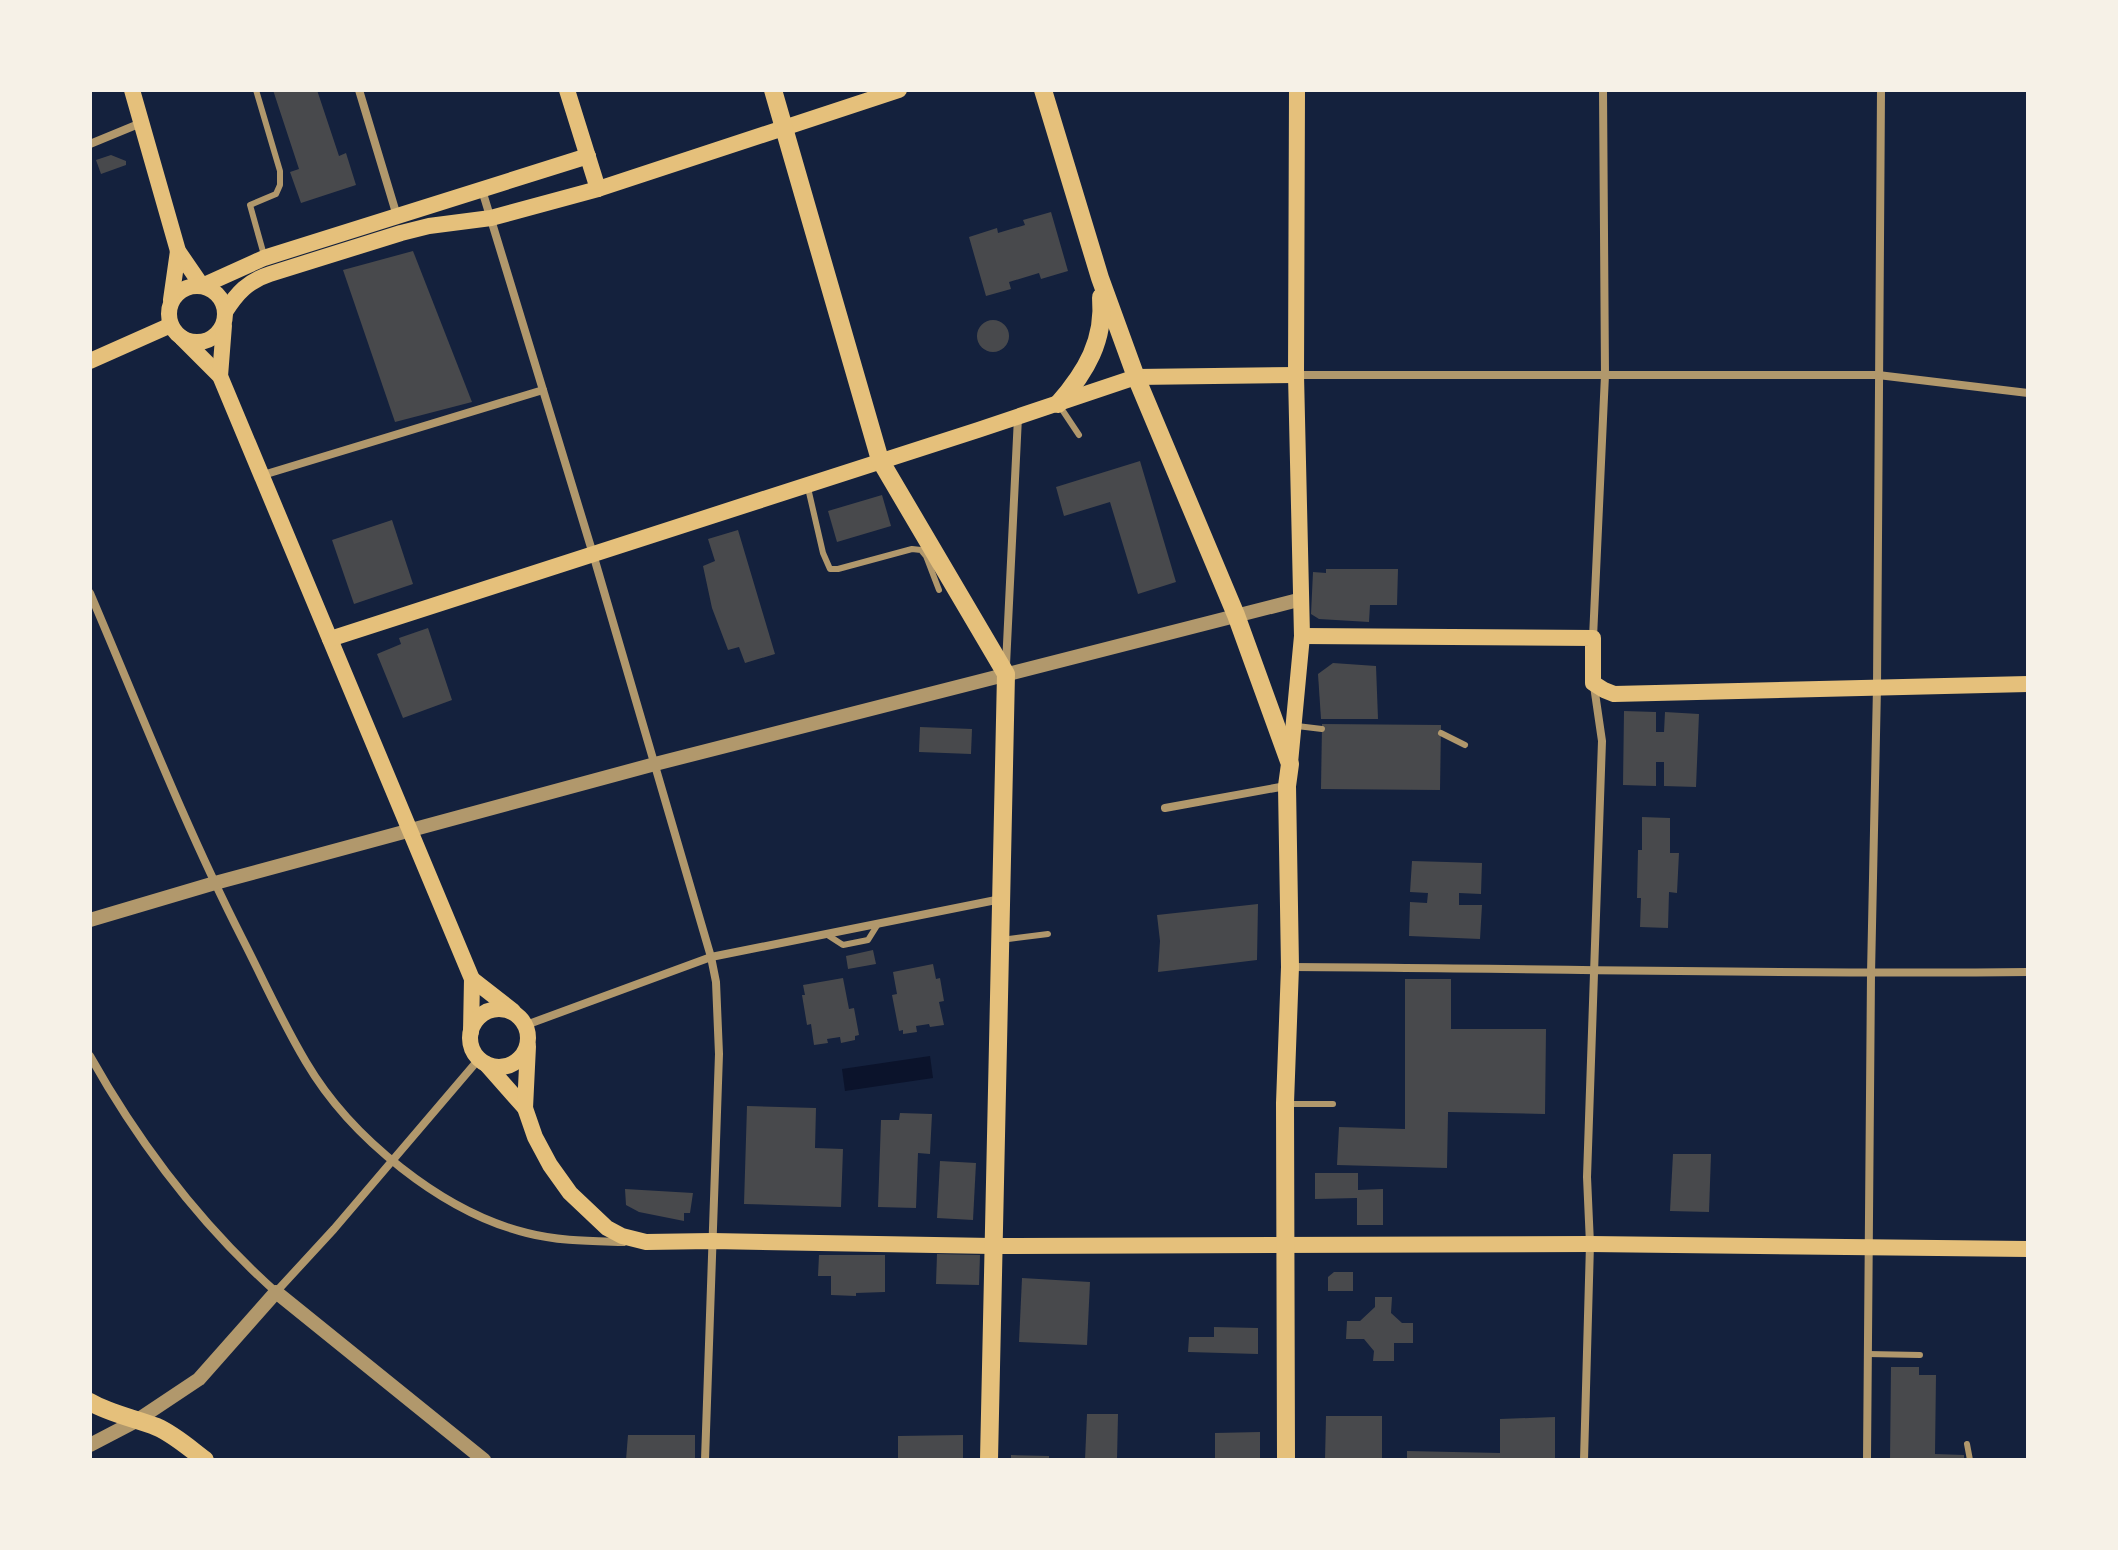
<svg xmlns="http://www.w3.org/2000/svg" width="2118" height="1550" viewBox="0 0 2118 1550" font-family="Commissioner,sans-serif">
	<rect width="100%" height="100%" fill="#14213d"/>
	<path fill="#0b132b" d="M 930,1056 L 933,1078 L 845,1091 L 842,1069 Z"/>
	<g fill="#48494c">
		<path d="M 273,90 L 317,90 L 339,156 L 346,153 L 356,185 L 301,203 L 290,172 L 299,169 Z"/>
		<path d="M 111,155 L 126,161 L 126,165 L 101,174 L 96,160 Z"/>
		<path d="M 1051,212 L 1068,271 L 1041,279 L 1039,273 L 1009,282 L 1011,289 L 986,296 L 969,237 L 997,228 L 998,233 L 1025,225 L 1023,220 Z"/>
		<path d="M 413,251 L 472,402 L 395,422 L 343,270 Z"/>
		<circle cx="993" cy="336" r="16"/>
		<path d="M 1140,461 L 1176,582 L 1138,594 L 1110,502 L 1064,516 L 1056,487 Z"/>
		<path d="M 882,495 L 891,526 L 837,542 L 828,511 Z"/>
		<path d="M 392,520 L 413,584 L 354,604 L 332,540 Z"/>
		<path d="M 738,530 L 775,654 L 745,663 L 739,647 L 728,650 L 712,608 L 703,566 L 715,561 L 708,539 Z"/>
		<path d="M 1326,569 L 1398,569 L 1397,605 L 1370,605 L 1369,622 L 1319,619 L 1311,614 L 1313,572 L 1326,573 Z"/>
		<path d="M 428,628 L 452,700 L 403,718 L 377,654 L 401,644 L 399,638 Z"/>
		<path d="M 1333,663 L 1376,666 L 1378,719 L 1321,719 L 1318,674 Z"/>
		<path d="M 1624,711 L 1656,712 L 1656,732 L 1664,732 L 1665,712 L 1699,714 L 1696,787 L 1664,786 L 1664,762 L 1656,762 L 1656,786 L 1623,785 Z"/>
		<path d="M 1322,724 L 1441,725 L 1440,790 L 1321,789 Z"/>
		<path d="M 920,727 L 972,729 L 971,754 L 919,752 Z"/>
		<path d="M 1642,817 L 1670,818 L 1670,853 L 1679,853 L 1677,893 L 1669,892 L 1668,928 L 1640,927 L 1641,898 L 1637,898 L 1638,850 L 1642,850 Z"/>
		<path d="M 1412,861 L 1482,863 L 1481,894 L 1459,893 L 1459,905 L 1482,905 L 1480,939 L 1409,936 L 1410,902 L 1427,903 L 1428,893 L 1410,892 Z"/>
		<path d="M 1258,904 L 1257,960 L 1158,972 L 1160,941 L 1157,915 Z"/>
		<path d="M 873,950 L 876,964 L 848,969 L 846,956 Z"/>
		<path d="M 933,964 L 936,979 L 940,978 L 944,1001 L 939,1002 L 944,1025 L 930,1027 L 929,1024 L 916,1026 L 917,1032 L 903,1034 L 903,1030 L 899,1031 L 892,995 L 897,994 L 893,972 Z"/>
		<path d="M 843,978 L 849,1009 L 854,1008 L 859,1035 L 855,1036 L 855,1040 L 841,1043 L 840,1037 L 827,1039 L 828,1043 L 814,1045 L 811,1024 L 807,1025 L 802,995 L 805,995 L 803,985 Z"/>
		<path d="M 1405,979 L 1451,979 L 1451,1029 L 1546,1029 L 1545,1114 L 1448,1112 L 1447,1168 L 1337,1165 L 1339,1127 L 1405,1129 Z"/>
		<path d="M 747,1106 L 816,1108 L 815,1148 L 843,1149 L 841,1207 L 744,1204 Z"/>
		<path d="M 900,1113 L 932,1114 L 930,1154 L 918,1153 L 916,1208 L 878,1207 L 881,1120 L 899,1120 Z"/>
		<path d="M 1673,1154 L 1711,1154 L 1709,1212 L 1670,1211 Z"/>
		<path d="M 940,1161 L 976,1163 L 973,1220 L 937,1218 Z"/>
		<path d="M 1315,1173 L 1358,1173 L 1358,1190 L 1383,1189 L 1383,1225 L 1357,1225 L 1357,1198 L 1315,1199 Z"/>
		<path d="M 625,1189 L 693,1193 L 690,1213 L 684,1213 L 684,1221 L 639,1212 L 626,1205 Z"/>
		<path d="M 937,1254 L 980,1255 L 979,1285 L 936,1284 Z"/>
		<path d="M 819,1255 L 885,1255 L 885,1292 L 856,1293 L 856,1296 L 831,1295 L 831,1276 L 818,1276 Z"/>
		<path d="M 1334,1272 L 1353,1272 L 1353,1291 L 1328,1291 L 1328,1277 Z"/>
		<path d="M 1022,1278 L 1090,1282 L 1087,1345 L 1019,1342 Z"/>
		<path d="M 1375,1297 L 1392,1297 L 1391,1313 L 1402,1323 L 1413,1323 L 1413,1343 L 1394,1343 L 1394,1361 L 1373,1361 L 1374,1351 L 1364,1339 L 1346,1339 L 1347,1321 L 1360,1321 L 1375,1307 Z"/>
		<path d="M 1214,1327 L 1258,1328 L 1258,1354 L 1188,1352 L 1189,1337 L 1214,1337 Z"/>
		<path d="M 1891,1367 L 1919,1367 L 1919,1375 L 1936,1375 L 1935,1454 L 1964,1455 L 1964,1460 L 1890,1460 Z"/>
		<path d="M 1087,1414 L 1118,1414 L 1117,1460 L 1085,1460 Z"/>
		<path d="M 1326,1416 L 1382,1416 L 1382,1460 L 1325,1460 Z"/>
		<path d="M 1555,1417 L 1555,1460 L 1407,1460 L 1407,1451 L 1500,1453 L 1500,1419 Z"/>
		<path d="M 1260,1432 L 1260,1460 L 1215,1460 L 1215,1433 Z"/>
		<path d="M 628,1435 L 695,1435 L 695,1460 L 626,1460 Z"/>
		<path d="M 963,1435 L 963,1460 L 898,1460 L 898,1436 Z"/>
		<path d="M 1011,1455 L 1049,1456 L 1049,1460 L 1011,1460 Z"/>
	</g>
	<g fill="none" stroke-linecap="round" stroke-linejoin="round">
		<g stroke="#b1986c" stroke-width="6">
			<path d="M 256,90 L 280,171 L 280,185 L 276,194 L 250,205 L 264,255"/>
			<path d="M 1059,405 L 1079,435"/>
			<path d="M 808,488 L 823,553 L 830,569 L 838,569 L 912,549 L 921,550 L 926,556 L 939,590"/>
			<path d="M 1297,726 L 1322,729"/>
			<path d="M 1441,733 L 1465,745"/>
			<path d="M 826,934 L 843,945 L 868,940 L 878,924"/>
			<path d="M 1001,940 L 1048,934"/>
			<path d="M 1289,1104 L 1333,1104"/>
			<path d="M 1868,1354 L 1920,1355"/>
			<path d="M 1967,1444 L 1970,1460"/>
		</g>
		<g stroke="#b1986c" stroke-width="8">
			<path d="M 359,90 L 397,216"/>
			<path d="M 90,144 L 141,123"/>
			<path d="M 482,190 L 593,554 L 711,957 L 716,982 L 719,1054 L 705,1460"/>
			<path d="M 1297,375 L 1878,375 L 2028,393"/>
			<path d="M 263,475 L 543,390"/>
			<path d="M 90,593 C 139,708 185,826 242,938 C 263,979 282,1022 306,1062 C 350,1137 442,1212 527,1233 C 558,1241 591,1241 623,1242"/>
			<path d="M 1593,638 L 1605,375 L 1603,90"/>
			<path d="M 1006,665 L 1018,417"/>
			<path d="M 1165,808 L 1286,786"/>
			<path d="M 1291,967 C 1537,968 1782,975 2028,972"/>
			<path d="M 526,1025 L 711,957 L 1001,899"/>
			<path d="M 90,1056 C 140,1145 200,1224 276,1292 L 334,1229 L 479,1059"/>
			<path d="M 1584,1460 L 1590,1244 L 1587,1177 L 1602,741 L 1594,686"/>
			<path d="M 1867,1460 L 1871,974 L 1877,687 L 1881,90"/>
		</g>
		<g stroke="#b1986c" stroke-width="14">
			<path d="M 90,920 L 215,883 L 655,764 L 1302,599"/>
			<path d="M 90,1445 L 136,1421 L 199,1379 L 276,1292 L 484,1460"/>
		</g>
		<g stroke="#e5c07b" stroke-width="16">
			<path d="M 132,90 L 178,251 L 202,286 L 264,258 L 588,156"/>
			<path d="M 567,90 L 598,189"/>
			<circle cx="197" cy="314" r="28"/>
			<path d="M 171,300 L 178,251"/>
			<path d="M 225,312 C 237,293 248,281 270,274 L 401,233 L 429,226 L 491,218 L 598,189 L 899,90"/>
			<path d="M 182,338 L 220,376 L 472,979 L 471,1032"/>
			<path d="M 90,361 L 171,325"/>
			<path d="M 220,376 L 224,325"/>
			<path d="M 1302,636 L 1593,638 L 1593,683 L 1604,690 L 1614,694 L 2028,684"/>
			<path d="M 330,639 L 978,430 L 1136,377 L 1296,375"/>
			<path d="M 1290,763 L 1302,636 L 1296,375 L 1297,90"/>
			<path d="M 472,979 L 513,1011"/>
			<circle cx="499" cy="1038" r="29"/>
			<path d="M 486,1064 L 525,1108 L 535,1137 L 550,1165 L 570,1193 L 607,1228 L 622,1236 L 646,1242 L 712,1241 L 992,1246 L 1590,1244 L 2028,1249"/>
			<path d="M 525,1108 L 528,1046"/>
		</g>
		<g stroke="#e5c07b" stroke-width="18">
			<path d="M 773,90 L 880,460 L 1006,674 L 989,1460"/>
			<path d="M 1043,90 L 1100,278 L 1136,377 L 1236,615 L 1290,764 L 1287,786 L 1290,967 L 1285,1103 L 1286,1460"/>
			<path d="M 1058,404 C 1086,372 1105,340 1101,297"/>
			<path d="M 90,1402 C 111,1414 134,1418 157,1427 C 175,1435 189,1448 205,1460"/>
		</g>
	</g>
	<rect width="2118" height="1550" fill="none" stroke="#f6f1e7" stroke-width="184"/>
</svg>
